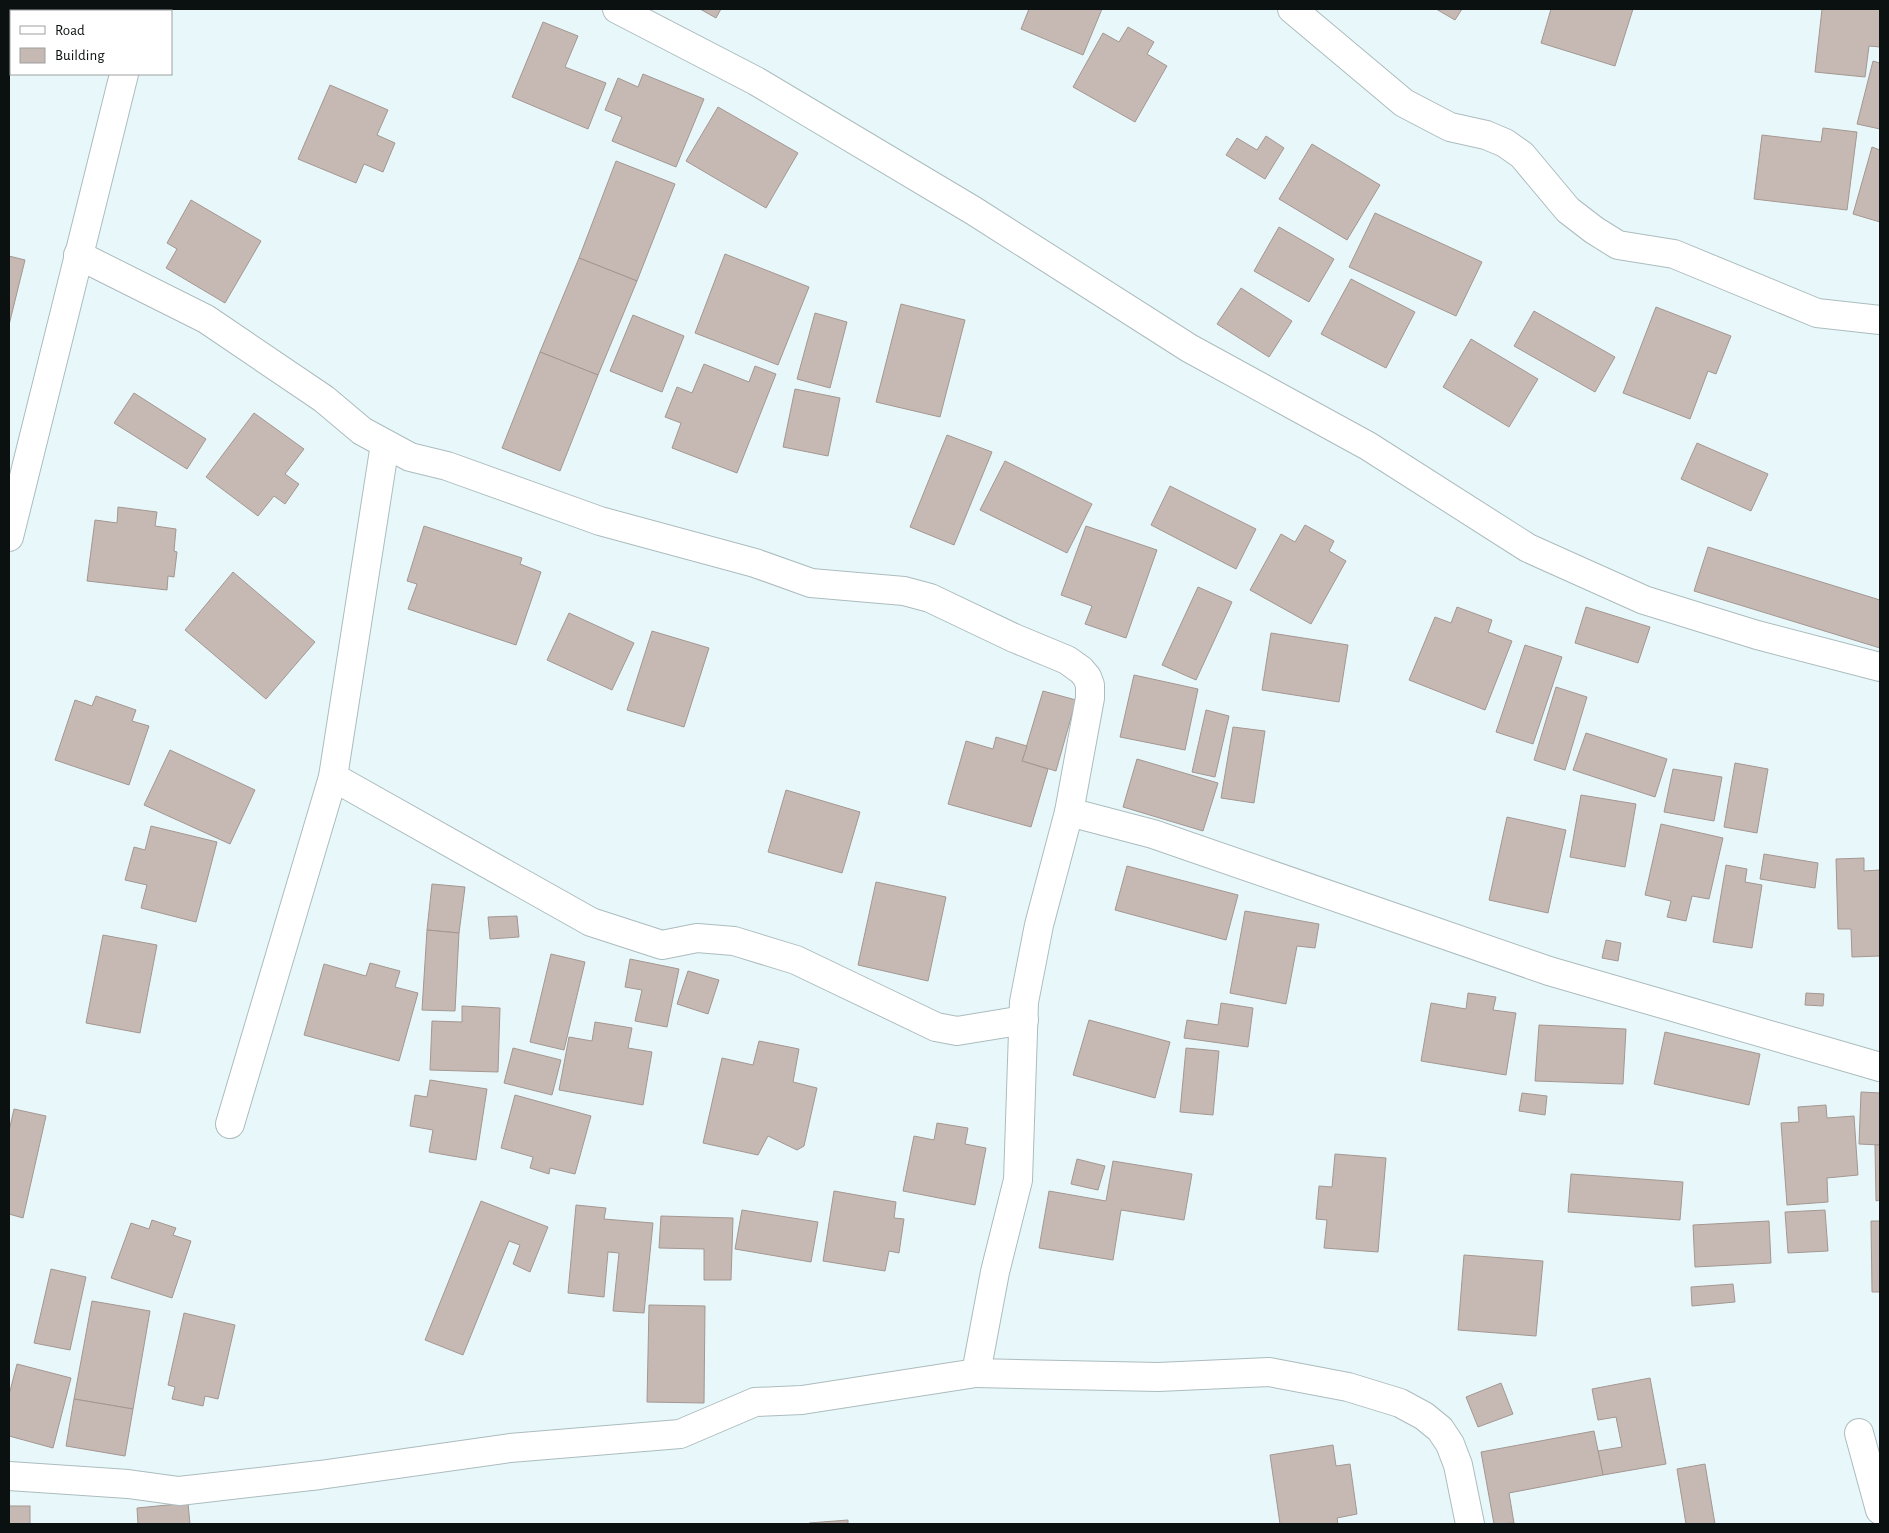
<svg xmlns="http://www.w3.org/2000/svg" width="1889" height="1533" viewBox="0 0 1889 1533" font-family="'Alegreya Sans',sans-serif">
	<rect width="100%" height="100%" fill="#e8f8fa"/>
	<g fill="#c6b8b3" stroke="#a49792">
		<path d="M 700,9 L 721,9 L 716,18 Z"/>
		<path d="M 1029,9 L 1102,9 L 1083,55 L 1021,29 Z"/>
		<path d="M 1436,9 L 1462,9 L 1455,20 Z"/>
		<path d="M 1551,9 L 1633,9 L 1615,66 L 1541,43 Z"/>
		<path d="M 1822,9 L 1880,9 L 1880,47 L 1869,46 L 1865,77 L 1815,72 Z"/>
		<path d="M 543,22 L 578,36 L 565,67 L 606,83 L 588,129 L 512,97 Z"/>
		<path d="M 1128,27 L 1154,42 L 1147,54 L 1167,66 L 1135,122 L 1073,87 L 1103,33 L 1119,42 Z"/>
		<path d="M 1873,61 L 1880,63 L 1880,129 L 1857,124 Z"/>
		<path d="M 643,74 L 704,99 L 676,167 L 612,141 L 622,117 L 605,110 L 618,78 L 638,87 Z"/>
		<path d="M 330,85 L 388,110 L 377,135 L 395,143 L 383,172 L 364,164 L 356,183 L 298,159 Z"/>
		<path d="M 718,107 L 798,153 L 766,208 L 686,161 Z"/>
		<path d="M 1823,128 L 1857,132 L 1847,210 L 1754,199 L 1762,135 L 1821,142 Z"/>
		<path d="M 1266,136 L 1284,148 L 1265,179 L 1226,155 L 1237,138 L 1257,150 Z"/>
		<path d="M 1312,144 L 1380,185 L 1347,240 L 1279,199 Z"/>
		<path d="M 1872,147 L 1880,150 L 1880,222 L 1853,214 Z"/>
		<path d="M 616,161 L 675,184 L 637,281 L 579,258 Z"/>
		<path d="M 191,200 L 261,241 L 225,303 L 166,268 L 177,249 L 167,243 Z"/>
		<path d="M 1375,213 L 1482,262 L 1456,316 L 1349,267 Z"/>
		<path d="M 1279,227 L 1334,259 L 1309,302 L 1254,271 Z"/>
		<path d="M 725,254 L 809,287 L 778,365 L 695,333 Z"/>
		<path d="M 9,256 L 25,260 L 9,325 Z"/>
		<path d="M 579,258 L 637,281 L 598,375 L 540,352 Z"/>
		<path d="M 1351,279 L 1415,312 L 1386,368 L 1321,334 Z"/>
		<path d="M 1241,288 L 1292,321 L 1269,357 L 1217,324 Z"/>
		<path d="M 901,304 L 965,320 L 940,417 L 876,402 Z"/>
		<path d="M 1656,307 L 1731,336 L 1716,374 L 1708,371 L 1690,419 L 1623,393 Z"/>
		<path d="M 1534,311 L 1615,357 L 1595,392 L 1514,346 Z"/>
		<path d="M 815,313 L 847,322 L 830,388 L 797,379 Z"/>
		<path d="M 633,315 L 684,336 L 662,392 L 610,371 Z"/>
		<path d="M 1471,339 L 1538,379 L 1509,427 L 1443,387 Z"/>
		<path d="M 540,352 L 598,375 L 560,471 L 502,448 Z"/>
		<path d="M 704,364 L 749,382 L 755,366 L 776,374 L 737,473 L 672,448 L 681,423 L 665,417 L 677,387 L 692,393 Z"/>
		<path d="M 795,389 L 840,398 L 828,456 L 783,447 Z"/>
		<path d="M 134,393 L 206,439 L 187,469 L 114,423 Z"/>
		<path d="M 254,413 L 304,449 L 285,474 L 299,484 L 285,504 L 274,496 L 258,516 L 206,477 Z"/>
		<path d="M 947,435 L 992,452 L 954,545 L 910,527 Z"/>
		<path d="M 1697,443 L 1768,474 L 1751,511 L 1681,479 Z"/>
		<path d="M 1005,461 L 1092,504 L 1067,553 L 980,510 Z"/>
		<path d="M 1170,486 L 1256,529 L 1236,569 L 1151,525 Z"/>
		<path d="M 118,507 L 157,512 L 155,526 L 176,529 L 174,551 L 177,552 L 174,577 L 168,576 L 167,590 L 87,581 L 95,520 L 117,523 Z"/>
		<path d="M 1305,525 L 1334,541 L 1329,551 L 1346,561 L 1311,624 L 1250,590 L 1281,534 L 1295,542 Z"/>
		<path d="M 424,526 L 522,558 L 520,564 L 541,572 L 516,645 L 408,609 L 417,584 L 407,581 Z"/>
		<path d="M 1086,526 L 1157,550 L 1126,638 L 1085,624 L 1092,606 L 1061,595 Z"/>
		<path d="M 1708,547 L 1880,600 L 1880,648 L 1694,591 Z"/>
		<path d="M 233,572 L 315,642 L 266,699 L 185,630 Z"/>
		<path d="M 1198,587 L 1232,602 L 1196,680 L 1162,665 Z"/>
		<path d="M 1457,607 L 1492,620 L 1488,632 L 1512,641 L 1485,710 L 1409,680 L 1435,617 L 1451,623 Z"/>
		<path d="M 1586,607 L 1650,627 L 1638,663 L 1575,643 Z"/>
		<path d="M 569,613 L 634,643 L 612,690 L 547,660 Z"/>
		<path d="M 652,631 L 709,648 L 684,727 L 627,710 Z"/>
		<path d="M 1271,633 L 1348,645 L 1339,702 L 1262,690 Z"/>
		<path d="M 1525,645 L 1562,657 L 1533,744 L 1496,732 Z"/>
		<path d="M 1134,675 L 1198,689 L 1185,750 L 1120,737 Z"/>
		<path d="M 1556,687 L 1587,697 L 1565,770 L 1534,760 Z"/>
		<path d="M 1043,691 L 1076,700 L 1056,771 L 1022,761 Z"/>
		<path d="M 96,696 L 136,710 L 132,721 L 149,726 L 129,785 L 55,760 L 75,700 L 92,706 Z"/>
		<path d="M 1206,710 L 1229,716 L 1215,777 L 1192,772 Z"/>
		<path d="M 1233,727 L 1265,731 L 1254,803 L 1221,798 Z"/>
		<path d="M 1586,733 L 1667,759 L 1655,797 L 1573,770 Z"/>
		<path d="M 996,737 L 1027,746 L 1022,761 L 1048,769 L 1031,827 L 948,804 L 966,741 L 993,749 Z"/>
		<path d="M 170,750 L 255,790 L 230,844 L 144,805 Z"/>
		<path d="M 1137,759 L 1218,783 L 1203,831 L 1123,807 Z"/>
		<path d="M 1735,763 L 1768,769 L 1757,833 L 1724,827 Z"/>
		<path d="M 1673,769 L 1722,777 L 1714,821 L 1664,812 Z"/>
		<path d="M 786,790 L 860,812 L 842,873 L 768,852 Z"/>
		<path d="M 1581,795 L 1636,804 L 1625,867 L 1570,857 Z"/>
		<path d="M 1507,817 L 1566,830 L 1548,913 L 1489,900 Z"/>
		<path d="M 1661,824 L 1723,838 L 1709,899 L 1692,896 L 1686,921 L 1667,917 L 1671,901 L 1645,895 Z"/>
		<path d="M 151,826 L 217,842 L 196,922 L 141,908 L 147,885 L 125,880 L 134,847 L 145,850 Z"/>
		<path d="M 1764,854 L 1818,863 L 1815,888 L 1760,879 Z"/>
		<path d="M 1864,858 L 1864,871 L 1880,870 L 1880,956 L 1852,957 L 1851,929 L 1838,929 L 1836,859 Z"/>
		<path d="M 1726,865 L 1747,869 L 1745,882 L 1762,885 L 1752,948 L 1713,942 Z"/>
		<path d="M 1127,866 L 1238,895 L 1226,940 L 1115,910 Z"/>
		<path d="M 876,882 L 946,897 L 928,981 L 858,965 Z"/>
		<path d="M 432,884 L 465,887 L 459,933 L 427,930 Z"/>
		<path d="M 1245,911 L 1319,924 L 1315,948 L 1297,946 L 1286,1004 L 1230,993 Z"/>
		<path d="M 517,916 L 519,937 L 490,939 L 488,917 Z"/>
		<path d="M 427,930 L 459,933 L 455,1011 L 422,1010 Z"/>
		<path d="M 103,935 L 157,945 L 140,1033 L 86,1023 Z"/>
		<path d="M 1606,940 L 1621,943 L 1618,961 L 1602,958 Z"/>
		<path d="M 551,954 L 585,962 L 564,1050 L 530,1042 Z"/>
		<path d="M 630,959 L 679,969 L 667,1027 L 635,1021 L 642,990 L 625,987 Z"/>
		<path d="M 370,963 L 400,971 L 395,987 L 418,993 L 399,1061 L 304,1035 L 324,964 L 366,976 Z"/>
		<path d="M 688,971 L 719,980 L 708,1014 L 677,1004 Z"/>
		<path d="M 1468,993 L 1496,997 L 1493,1010 L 1516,1013 L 1506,1075 L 1421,1061 L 1431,1003 L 1466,1009 Z"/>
		<path d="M 1806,993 L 1824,994 L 1823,1006 L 1805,1005 Z"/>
		<path d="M 1221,1003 L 1253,1008 L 1248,1047 L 1184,1038 L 1187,1020 L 1218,1025 Z"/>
		<path d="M 462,1006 L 500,1008 L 498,1072 L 430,1070 L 432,1021 L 462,1022 Z"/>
		<path d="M 1089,1020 L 1170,1042 L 1155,1098 L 1073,1075 Z"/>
		<path d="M 595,1022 L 632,1028 L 628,1048 L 652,1052 L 643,1105 L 559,1090 L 569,1037 L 592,1041 Z"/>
		<path d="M 1539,1025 L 1626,1029 L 1623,1084 L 1535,1081 Z"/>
		<path d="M 1665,1032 L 1760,1054 L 1749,1105 L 1654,1084 Z"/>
		<path d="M 759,1041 L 799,1049 L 793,1082 L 817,1088 L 804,1146 L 797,1150 L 768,1136 L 758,1155 L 703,1143 L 722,1058 L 753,1065 Z"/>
		<path d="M 513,1048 L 561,1060 L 552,1095 L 504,1083 Z"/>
		<path d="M 1186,1048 L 1219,1051 L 1213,1115 L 1180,1112 Z"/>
		<path d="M 430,1080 L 487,1089 L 476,1160 L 429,1152 L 433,1130 L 410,1126 L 415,1095 L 427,1097 Z"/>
		<path d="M 1861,1092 L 1880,1093 L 1880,1145 L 1859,1144 Z"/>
		<path d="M 1522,1093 L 1547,1096 L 1545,1115 L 1519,1111 Z"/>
		<path d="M 515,1095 L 591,1116 L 575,1174 L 550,1168 L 549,1174 L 530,1168 L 533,1157 L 501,1148 Z"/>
		<path d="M 1826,1105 L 1827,1118 L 1854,1116 L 1858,1175 L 1827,1178 L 1828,1202 L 1787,1205 L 1781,1123 L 1799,1122 L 1798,1107 Z"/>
		<path d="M 14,1109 L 46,1116 L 23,1218 L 9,1214 L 9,1131 Z"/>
		<path d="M 937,1123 L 968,1128 L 965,1144 L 986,1148 L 975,1205 L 903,1191 L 914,1136 L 934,1140 Z"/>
		<path d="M 1875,1145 L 1880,1145 L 1880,1200 L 1876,1201 Z"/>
		<path d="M 1335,1154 L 1386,1158 L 1378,1252 L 1324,1248 L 1327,1220 L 1316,1219 L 1319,1186 L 1332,1187 Z"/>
		<path d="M 1077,1159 L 1105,1166 L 1098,1190 L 1071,1184 Z"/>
		<path d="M 1113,1161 L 1192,1174 L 1184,1220 L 1121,1210 L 1113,1260 L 1039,1248 L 1049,1191 L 1106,1201 Z"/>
		<path d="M 1571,1174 L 1683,1182 L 1680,1220 L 1568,1212 Z"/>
		<path d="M 834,1191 L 896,1202 L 894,1218 L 904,1219 L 899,1253 L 889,1251 L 885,1271 L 823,1261 Z"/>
		<path d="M 481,1201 L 548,1227 L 530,1272 L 513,1264 L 520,1245 L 509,1241 L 463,1355 L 425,1340 Z"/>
		<path d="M 576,1205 L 606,1208 L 604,1219 L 653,1223 L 644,1313 L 613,1311 L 619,1253 L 608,1252 L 604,1297 L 568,1293 Z"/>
		<path d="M 742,1210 L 818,1222 L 811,1262 L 735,1249 Z"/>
		<path d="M 1825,1210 L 1828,1251 L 1788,1253 L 1785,1212 Z"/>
		<path d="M 661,1216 L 733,1218 L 731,1280 L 704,1280 L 704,1249 L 659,1248 Z"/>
		<path d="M 152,1220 L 176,1228 L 173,1235 L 191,1241 L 172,1298 L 111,1278 L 131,1223 L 149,1229 Z"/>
		<path d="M 1769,1221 L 1771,1263 L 1695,1267 L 1693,1225 Z"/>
		<path d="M 1871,1221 L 1880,1221 L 1880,1292 L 1872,1292 Z"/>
		<path d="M 1464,1255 L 1543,1261 L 1536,1336 L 1458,1330 Z"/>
		<path d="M 51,1269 L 86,1277 L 70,1350 L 34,1343 Z"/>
		<path d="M 1733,1284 L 1735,1302 L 1692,1306 L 1691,1287 Z"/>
		<path d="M 92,1301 L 150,1311 L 133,1409 L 74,1399 Z"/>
		<path d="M 649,1305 L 705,1306 L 704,1403 L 647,1402 Z"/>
		<path d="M 184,1313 L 235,1325 L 218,1399 L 205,1396 L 203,1406 L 172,1399 L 175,1387 L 168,1385 Z"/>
		<path d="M 17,1364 L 71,1378 L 53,1448 L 9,1436 L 9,1395 Z"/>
		<path d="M 1650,1378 L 1666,1464 L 1603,1475 L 1598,1451 L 1622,1447 L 1616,1417 L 1598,1420 L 1592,1389 Z"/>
		<path d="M 1501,1383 L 1513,1414 L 1478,1427 L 1466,1397 Z"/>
		<path d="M 74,1399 L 133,1409 L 125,1456 L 66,1446 Z"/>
		<path d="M 1594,1431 L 1603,1475 L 1509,1493 L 1514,1523 L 1494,1524 L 1481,1452 Z"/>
		<path d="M 1333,1445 L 1336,1466 L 1350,1464 L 1357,1514 L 1337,1518 L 1338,1524 L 1280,1524 L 1270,1455 Z"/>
		<path d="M 1705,1464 L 1715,1524 L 1686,1524 L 1677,1469 Z"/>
		<path d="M 188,1503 L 190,1524 L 138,1524 L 137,1508 Z"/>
		<rect x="9" y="1506" width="21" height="18"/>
		<path d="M 848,1520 L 848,1524 L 809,1524 L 809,1523 Z"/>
	</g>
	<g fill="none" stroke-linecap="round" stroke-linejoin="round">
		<defs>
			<g id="street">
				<path d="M 617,9 L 756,81 L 974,211 L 1189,348 L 1368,446 L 1528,548 L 1644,600 L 1757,635 L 1880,667"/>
				<path d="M 1292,9 L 1404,103 L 1450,127 L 1486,135 L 1505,143 L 1522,155 L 1568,210 L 1594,230 L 1618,245 L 1674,254 L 1817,313 L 1880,320"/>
				<path d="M 140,11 L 141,9"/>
				<path d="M 78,255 L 206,319 L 324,399 L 362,431 L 410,457 L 447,466 L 600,521 L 755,563 L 811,583 L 904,591 L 930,598 L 1014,638 L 1067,660 L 1081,670 L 1087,677 L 1090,685 L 1090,698 L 1069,812 L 1039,925 L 1024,1002 L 1018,1180 L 995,1272 L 976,1373 L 1158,1377 L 1269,1372 L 1348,1387 L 1400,1403 L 1424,1416 L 1440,1429 L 1450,1444 L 1458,1465 L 1470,1524"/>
				<path d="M 385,444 L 333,777 L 591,922 L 662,945 L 697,938 L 734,941 L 796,960 L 936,1027 L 957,1031 L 1024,1020"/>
				<path d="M 9,537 L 124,74"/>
				<path d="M 1069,812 L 1153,834 L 1549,971 L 1880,1067"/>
				<path d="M 230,1124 L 333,777"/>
				<path d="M 1859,1433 L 1880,1510"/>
				<path d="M 9,1476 L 128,1484 L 179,1491 L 320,1475 L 510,1448 L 680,1434 L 755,1402 L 802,1400 L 976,1373"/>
			</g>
		</defs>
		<use href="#street" stroke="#acbcbe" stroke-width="30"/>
		<use href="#street" stroke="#fff" stroke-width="28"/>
	</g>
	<rect width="1889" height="1533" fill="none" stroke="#0b1011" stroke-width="20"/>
	<rect x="10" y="10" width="162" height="65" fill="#ffffff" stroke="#9d9fa0"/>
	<rect x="20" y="26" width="25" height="8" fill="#ffffff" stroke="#9d9fa0"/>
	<text x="55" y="35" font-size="15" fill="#0b1011">Road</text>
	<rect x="20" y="48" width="25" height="15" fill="#c6b8b3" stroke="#9d9fa0"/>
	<text x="55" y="60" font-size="15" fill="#0b1011">Building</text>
</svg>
